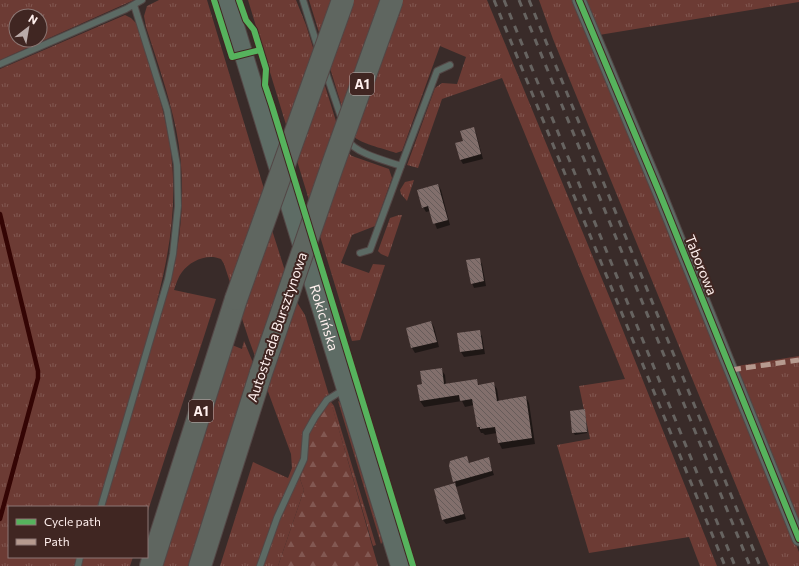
<svg xmlns="http://www.w3.org/2000/svg" width="799" height="566" viewBox="0 0 799 566" font-family="Commissioner,sans-serif">
	<defs>
		<pattern id="grass-tufts" width="24" height="20" patternUnits="userSpaceOnUse"><rect width="24" height="20" fill="#6c3b34"/><path d="M3 7l-1-3M5 7V3M7 7l1-3M15 17l-1-3M17 17v-4M19 17l1-3" fill="none" stroke="#825852"/></pattern>
		<pattern id="forest-firs" width="22" height="20" patternUnits="userSpaceOnUse"><rect width="22" height="20" fill="#6c3b34"/><path d="M5 1l3.5 6h-7zM16 11l3.5 6h-7z" fill="#825852"/></pattern>
		<pattern id="building-back-hatch" width="6" height="6" patternUnits="userSpaceOnUse"><rect width="6" height="6" fill="#826f6c"/><path d="M-1 5l2 2M0 0l6 6M5-1l2 2" fill="none" stroke="#675c5a"/></pattern>
	</defs>
	<rect width="100%" height="100%" fill="#392b29"/>
	<g fill="url(#grass-tufts)" fill-rule="evenodd">
		<path d="M 0,0 L 134,0 L 0,60 ZM 16,16 L 40,16 L 40,40 L 16,40 Z"/>
		<path d="M 159,0 L 207,0 L 268,202 L 272,230 L 293,296 L 305,315 L 331,402 L 334,406 L 376,545 L 373,546 L 331,403 L 309,451 L 308,458 L 300,479 L 304,490 L 278,566 L 220,566 L 253,462 L 288,478 L 292,468 L 291,454 L 249,340 L 224,264 L 221,259 C 207,253 190,261 182,272 C 178,277 176,284 174,290 L 216,299 L 147,514 L 147,507 L 9,507 L 9,557 L 133,557 L 130,566 L 0,566 L 0,69 L 125,15 L 131,18 L 136,23 C 144,39 147,58 153,76 C 157,90 162,105 165,120 C 180,183 173,239 157,301 L 164,303 C 169,286 174,268 177,250 C 184,211 184,168 176,129 C 169,95 157,61 146,27 L 144,16 L 147,6 Z"/>
		<path d="M 248,0 L 296,0 L 306,25 L 345,150 L 352,156 L 389,169 L 392,178 L 375,226 L 352,235 L 341,263 L 369,273 L 373,264 L 385,265 L 360,340 L 352,341 Z"/>
		<path d="M 309,0 L 487,0 L 616,313 L 717,566 L 700,566 L 689,537 L 589,553 L 557,445 L 590,439 L 579,386 L 625,379 L 502,78 L 442,99 L 418,168 L 407,165 L 435,88 L 442,83 L 457,84 L 466,57 L 440,46 L 402,151 L 396,153 C 383,148 358,144 350,133 Z"/>
		<path d="M 539,0 L 574,0 L 686,271 L 799,552 L 799,566 L 769,566 L 553,39 Z"/>
		<path d="M 585,0 L 799,0 L 799,2 L 599,35 Z"/>
		<path d="M 414,180 L 407,201 L 401,194 L 400,190 L 405,182 Z"/>
		<path d="M 399,215 L 402,215 L 388,257 L 381,254 L 378,251 L 390,218 Z"/>
		<path d="M 244,341 L 254,365 L 190,566 L 161,566 L 232,345 L 242,349 Z"/>
		<path d="M 799,356 L 799,522 L 737,366 Z"/>
		<path d="M 338,401 L 341,403 L 383,541 L 381,544 Z"/>
	</g>
	<path fill="url(#forest-firs)" d="M 331,402 L 378,566 L 278,566 L 304,490 L 300,479 L 308,458 L 308,442 L 313,430 L 321,416 Z"/>
	<g fill="#0007">
		<path d="M 474,128 L 476,133 L 483,159 L 463,164 L 460,159 L 464,141 Z"/>
		<path d="M 438,185 L 441,190 L 450,225 L 437,229 L 430,211 L 426,212 L 423,207 Z"/>
		<path d="M 479,259 L 482,264 L 486,286 L 474,288 L 472,283 Z"/>
		<path d="M 431,322 L 434,327 L 439,347 L 415,353 L 412,348 L 407,328 Z"/>
		<path d="M 479,331 L 482,336 L 485,354 L 464,357 L 461,352 L 458,334 Z"/>
		<path d="M 441,369 L 445,375 L 446,385 L 476,380 L 479,385 L 493,383 L 497,389 L 499,402 L 526,397 L 529,403 L 535,444 L 502,449 L 499,443 L 497,433 L 485,435 L 483,433 L 481,433 L 478,427 L 474,405 L 465,407 L 462,401 L 424,407 L 420,401 L 423,385 Z"/>
		<path d="M 585,413 L 587,433 L 575,435 L 573,432 Z"/>
		<path d="M 466,457 L 470,464 L 488,458 L 494,475 L 456,487 L 466,519 L 446,524 L 443,520 L 435,490 L 456,484 L 450,466 Z"/>
	</g>
	<g fill="none" stroke-linecap="round" stroke-linejoin="round">
		<path stroke="#340504" stroke-width="4.5" d="M 0,214 L 38,371 L 38,378 L 0,519"/>
	</g>
	<g fill="url(#building-back-hatch)">
		<path d="M 474,127 L 481,154 L 460,160 L 455,143 L 463,141 L 460,131 Z"/>
		<path d="M 438,184 L 448,220 L 433,224 L 428,206 L 422,208 L 417,190 Z"/>
		<path d="M 480,258 L 484,281 L 471,284 L 466,260 Z"/>
		<path d="M 431,321 L 437,342 L 411,348 L 406,328 Z"/>
		<path d="M 480,330 L 483,349 L 460,352 L 457,333 Z"/>
		<path d="M 442,368 L 444,384 L 477,379 L 478,385 L 494,382 L 497,401 L 526,396 L 532,438 L 498,443 L 495,427 L 480,429 L 480,427 L 477,427 L 472,399 L 460,401 L 459,395 L 420,401 L 417,385 L 422,384 L 420,371 Z"/>
		<path d="M 585,409 L 587,432 L 572,433 L 570,411 Z"/>
		<path d="M 467,456 L 469,463 L 489,457 L 492,471 L 453,482 L 449,466 L 450,461 Z"/>
		<path d="M 455,483 L 464,514 L 442,520 L 434,489 Z"/>
	</g>
	<g fill="none" stroke-linecap="round" stroke-linejoin="round">
		<defs>
			<g id="lane">
				<path d="M 303,0 L 318,48"/>
				<path d="M 0,64 L 126,9 L 142,0"/>
				<path d="M 325,70 L 342,120"/>
				<path d="M 348,140 C 354,153 387,161 401,166"/>
				<path d="M 360,253 L 370,250 L 401,166 L 437,71 L 450,65"/>
				<path d="M 101,507 L 168,279 L 173,254 L 178,206 L 177,165 L 167,110 L 134,5"/>
				<path d="M 78,566 L 80,557"/>
				<path d="M 260,566 L 277,518 L 304,459 L 306,433 L 315,417 L 327,400 L 343,390"/>
			</g>
			<path id="street" d="M 579,0 L 660,194 L 799,539"/>
			<g id="secondary">
				<path id="s1" d="M 227,0 L 400,566"/>
			</g>
			<g id="highway">
				<path d="M 151,566 L 236,299"/>
				<path d="M 200,566 L 261,373"/>
			</g>
		</defs>
		<use href="#lane" stroke="#534746" stroke-width="8"/>
		<use href="#street" stroke="#534746" stroke-width="15"/>
		<use href="#secondary" stroke="#534746" stroke-width="20"/>
		<use href="#highway" stroke="#534746" stroke-width="24"/>
		<use href="#lane" stroke="#5c6a64" stroke-width="6"/>
		<use href="#street" stroke="#5c6a64" stroke-width="13"/>
		<use href="#secondary" stroke="#5e6c65" stroke-width="18"/>
		<use href="#highway" stroke="#5f6660" stroke-width="22"/>
		<g stroke="#666360" stroke-width="3" stroke-dasharray="7 7" stroke-linecap="butt">
			<path d="M 494,0 L 725,566"/>
			<path d="M 504,0 L 735,566"/>
			<path d="M 519,0 L 750,566"/>
			<path d="M 529,0 L 760,566"/>
		</g>
		<defs>
			<g id="highway-bridge">
				<path d="M 236,299 L 343,0"/>
				<path d="M 261,373 L 332,167 L 392,0"/>
			</g>
		</defs>
		<use href="#highway-bridge" stroke="#534746" stroke-width="24" stroke-linecap="butt"/>
		<use href="#highway-bridge" stroke="#5f6660" stroke-width="22"/>
		<path stroke="#b69a8f" stroke-width="5" stroke-dasharray="10 5" stroke-linecap="butt" d="M 731,370 L 799,360"/>
		<defs>
			<g id="cycleway">
				<path d="M 214,0 L 232,57 L 260,50"/>
				<path d="M 239,0 L 246,20 L 254,30 L 266,69 L 265,85 L 272,106 L 413,566"/>
				<path d="M 579,0 L 660,194 L 799,539"/>
			</g>
		</defs>
		<use href="#cycleway" stroke="#402622" stroke-width="8"/>
		<use href="#cycleway" stroke="#56b35d" stroke-width="6"/>
	</g>
	<g text-anchor="middle" stroke-width="4" stroke-linejoin="round" paint-order="stroke">
		<g fill="#402622" stroke="#c6b3b1" stroke-width="1">
			<rect x="350" y="73" width="24" height="22" rx="3"/>
			<rect x="189" y="400" width="24" height="22" rx="3"/>
		</g>
		<g font-size="13" font-weight="bold" fill="#fff0ee">
			<text x="362" y="89">A1</text>
			<text x="201" y="416">A1</text>
		</g>
		<g font-size="14" fill="#fff0ee" stroke="#402622">
			<text transform="translate(701 265) rotate(68)" y="5">Taborowa</text>
			<text dy="5" stroke="none"><textPath href="#s1" startOffset="332">Rokicińska</textPath></text>
			<text transform="translate(277 327) rotate(-71)" y="5">Autostrada Bursztynowa</text>
		</g>
	</g>
	<rect x="8" y="506" width="140" height="52" fill="#402622" stroke="#8c7774"/>
	<rect x="16" y="519" width="20" height="6" fill="#56b35d" stroke="#8c7774"/>
	<text x="44" y="526" font-size="12" fill="#fff0ee">Cycle path</text>
	<rect x="16" y="539" width="20" height="6" fill="#b69a8f" stroke="#8c7774"/>
	<text x="44" y="546" font-size="12" fill="#fff0ee">Path</text>
	<g transform="translate(28 28) rotate(31)"><circle r="19" fill="#402622" stroke="#8c7774"/>
	<path d="M0-3L7 15L0 10L-7 15Z" fill="#baaba9"/>
	<text y="-6" font-size="11" font-weight="bold" text-anchor="middle" fill="#fff0ee">N</text>
	</g>
</svg>
